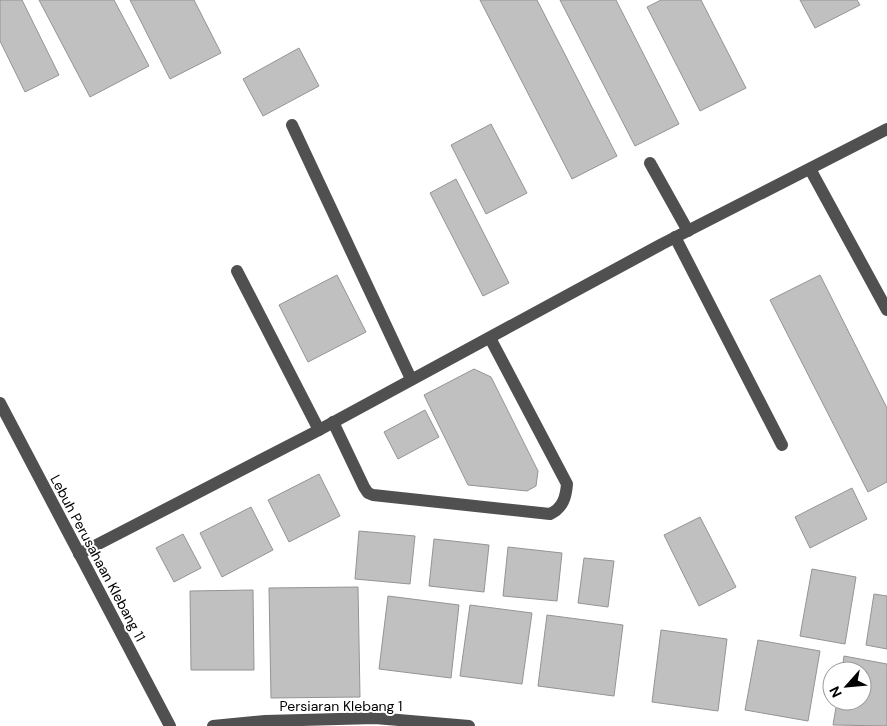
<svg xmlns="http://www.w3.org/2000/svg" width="887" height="726" viewBox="0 0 887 726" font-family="'DM Sans',sans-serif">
	<rect width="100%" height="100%" fill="#fff"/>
	<g fill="#c0c0c0" stroke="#949494">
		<path d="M 0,0 L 22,0 L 59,75 L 25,92 L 0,41 Z"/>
		<path d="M 39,0 L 114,0 L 149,66 L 90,97 Z"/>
		<path d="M 130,0 L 194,0 L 221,53 L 170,79 Z"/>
		<path d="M 480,0 L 537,0 L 617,156 L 572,179 Z"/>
		<path d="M 560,0 L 616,0 L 679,124 L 635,146 Z"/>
		<path d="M 661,0 L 701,0 L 746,88 L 700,111 L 647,7 Z"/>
		<path d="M 800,0 L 857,0 L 860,5 L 815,28 Z"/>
		<path d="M 299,48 L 319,86 L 263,116 L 243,79 Z"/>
		<path d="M 491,124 L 527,193 L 486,214 L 451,145 Z"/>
		<path d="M 456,179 L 509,283 L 483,296 L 430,193 Z"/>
		<path d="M 337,275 L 366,332 L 308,362 L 279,305 Z"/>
		<path d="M 820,275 L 887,408 L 887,482 L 868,492 L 770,300 Z"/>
		<path d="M 474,369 L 491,377 L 538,471 L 536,486 L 527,491 L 468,485 L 424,395 Z"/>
		<path d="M 425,410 L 439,437 L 398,459 L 384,432 Z"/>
		<path d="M 319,474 L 340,516 L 289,542 L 268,500 Z"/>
		<path d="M 852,488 L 867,519 L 810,548 L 795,517 Z"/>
		<path d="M 251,507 L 273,550 L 222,577 L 200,533 Z"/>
		<path d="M 700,517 L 736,587 L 699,606 L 664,535 Z"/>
		<path d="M 359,531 L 415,536 L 410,584 L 355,579 Z"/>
		<path d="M 183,534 L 201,568 L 174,582 L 156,548 Z"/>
		<path d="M 434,539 L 489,545 L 484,592 L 429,586 Z"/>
		<path d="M 508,547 L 562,553 L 557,601 L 503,596 Z"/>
		<path d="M 584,558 L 614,561 L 608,607 L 578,603 Z"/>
		<path d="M 812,569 L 856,577 L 845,644 L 800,636 Z"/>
		<path d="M 358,587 L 360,697 L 271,698 L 269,588 Z"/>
		<path d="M 253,590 L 254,670 L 191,670 L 190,591 Z"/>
		<path d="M 874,594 L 887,596 L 887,649 L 866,645 Z"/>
		<path d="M 388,596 L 459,605 L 451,678 L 379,669 Z"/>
		<path d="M 470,605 L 532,613 L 522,684 L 460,676 Z"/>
		<path d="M 547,615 L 623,625 L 614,696 L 538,686 Z"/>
		<path d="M 661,630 L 727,639 L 718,711 L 652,702 Z"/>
		<path d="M 758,640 L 820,651 L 808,721 L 745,710 Z"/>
		<path d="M 844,656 L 887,664 L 887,726 L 833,725 L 837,701 L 862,701 L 862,671 L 842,671 Z"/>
	</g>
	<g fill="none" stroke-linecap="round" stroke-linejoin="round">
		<g stroke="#505050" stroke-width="12">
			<path d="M 292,125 L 411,379"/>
			<path d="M 650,163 L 688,231"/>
			<path d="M 810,169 L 887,310"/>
			<path d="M 675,237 L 782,445"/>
			<path d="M 237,271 L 319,430"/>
			<path d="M 0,403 L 170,726"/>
			<path d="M 333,422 L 364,487 L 368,493 L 373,495 L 550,514 C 563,508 566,497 567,484 L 490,338"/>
			<path d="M 79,554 L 319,430 L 662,244 L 887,129"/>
			<path d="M 213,726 L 265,721 L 375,718 L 469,726"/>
		</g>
	</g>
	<g text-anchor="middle" stroke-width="4" stroke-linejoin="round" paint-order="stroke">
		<g font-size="14" fill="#000" stroke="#fff">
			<text transform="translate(98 558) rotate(62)" y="5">Lebuh Perusahaan Klebang 11</text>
			<text x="341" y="711">Persiaran Klebang 1</text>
		</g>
	</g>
	<g transform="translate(847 686) rotate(243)"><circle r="24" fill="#ffffff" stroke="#999999"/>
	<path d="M0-4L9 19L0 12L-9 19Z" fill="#000000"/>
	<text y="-8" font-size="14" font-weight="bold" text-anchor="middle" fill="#000000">N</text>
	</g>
</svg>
